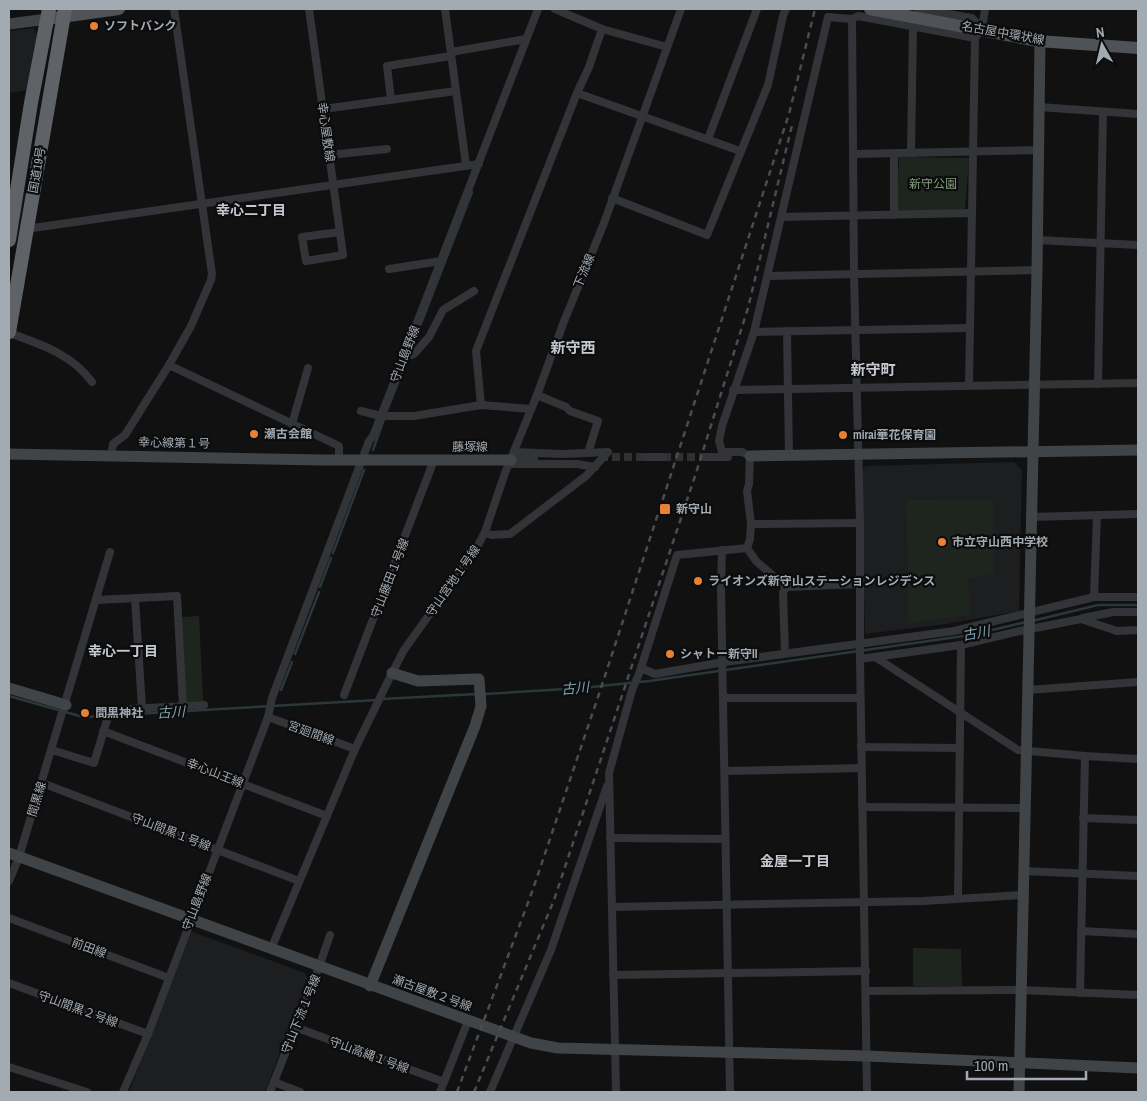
<svg xmlns="http://www.w3.org/2000/svg" width="1147" height="1101" viewBox="0 0 1147 1101" font-family="'Archivo Narrow','Noto Sans JP',sans-serif">
	<rect width="100%" height="100%" fill="#111112"/>
	<g fill="#1d1e1f">
		<path d="M 33,28 L 37,34 L 27,90 L 9,93 L 9,31 Z"/>
		<path d="M 1014,462 L 1022,470 L 1019,611 L 946,624 L 865,634 L 861,470 L 866,466 Z"/>
		<path d="M 190,931 L 305,973 L 308,979 L 265,1092 L 129,1092 Z"/>
	</g>
	<g fill="#1e251e">
		<path d="M 899,157 L 969,158 L 965,209 L 951,211 L 897,212 Z"/>
		<path d="M 993,499 L 994,574 L 968,579 L 971,615 L 908,623 L 908,577 L 906,500 Z"/>
		<path d="M 199,616 L 203,701 L 186,702 L 182,617 Z"/>
		<path d="M 913,948 L 961,949 L 962,986 L 913,986 Z"/>
	</g>
	<g fill="none" stroke-linecap="round" stroke-linejoin="round">
		<g stroke="#2b373a" stroke-width="2.5">
			<path d="M 410,352 L 472,192"/>
			<path d="M 386,413 L 408,357"/>
			<path d="M 373,450 L 384,419"/>
			<path d="M 333,553 L 364,470"/>
			<path d="M 320,587 L 331,558"/>
			<path d="M 1032,621 L 1098,605 L 1138,605"/>
			<path d="M 295,654 L 319,592"/>
			<path d="M 281,690 L 292,662"/>
			<path d="M 485,694 L 582,688 L 649,681 L 971,635 L 1026,622"/>
			<path d="M 9,696 L 83,717 L 377,700"/>
			<path d="M 382,699 L 477,694"/>
		</g>
		<g stroke="#2e3032" stroke-width="8" stroke-dasharray="8 4" stroke-linecap="butt">
			<path d="M 600,457 L 645,457"/>
			<path d="M 663,457 L 704,457"/>
		</g>
		<g stroke="#323437" stroke-width="8">
			<path d="M 309,9 C 321,91 332,173 343,255 L 306,261 L 302,237 L 340,232"/>
			<path d="M 445,9 L 466,165"/>
			<path d="M 555,9 L 602,29 L 667,47"/>
			<path d="M 918,9 L 972,18 L 982,29"/>
			<path d="M 852,19 L 854,274 L 860,523 L 860,659 L 867,1092"/>
			<path d="M 451,52 L 526,39"/>
			<path d="M 577,93 L 740,151"/>
			<path d="M 391,100 L 387,66 L 451,56"/>
			<path d="M 1039,107 L 1138,114"/>
			<path d="M 323,109 L 456,91"/>
			<path d="M 708,139 L 757,9"/>
			<path d="M 911,153 L 913,27"/>
			<path d="M 853,154 L 1039,150"/>
			<path d="M 329,155 L 387,149"/>
			<path d="M 612,198 L 707,235 L 768,85 L 783,16 L 786,9"/>
			<path d="M 894,215 L 894,153"/>
			<path d="M 781,217 L 972,213"/>
			<path d="M 26,229 L 479,164"/>
			<path d="M 1037,240 L 1138,245"/>
			<path d="M 389,269 L 441,261"/>
			<path d="M 768,276 L 1037,270"/>
			<path d="M 787,331 L 789,456"/>
			<path d="M 754,332 L 970,328"/>
			<path d="M 9,333 C 40,344 72,354 92,382"/>
			<path d="M 405,353 L 412,355 L 415,353 L 429,337 L 443,310 L 474,291"/>
			<path d="M 169,365 L 339,446 L 339,460"/>
			<path d="M 1098,384 L 1103,112"/>
			<path d="M 969,385 L 975,38 L 982,29 L 985,9"/>
			<path d="M 733,390 L 1138,383"/>
			<path d="M 537,395 L 566,407 L 570,411 L 598,421 L 588,453"/>
			<path d="M 481,405 L 476,351 L 577,93 L 589,67 L 602,29"/>
			<path d="M 361,411 L 381,416 L 414,416 L 481,405 L 531,409"/>
			<path d="M 292,424 L 308,368"/>
			<path d="M 111,456 L 113,444 L 125,435 L 169,365 L 191,326 L 211,280 L 212,274 L 174,9"/>
			<path d="M 750,456 L 742,452 L 722,452 L 719,441 L 722,426 L 754,332 L 828,17 L 852,19 L 858,16 L 975,38"/>
			<path d="M 750,456 L 749,484 L 747,491 L 751,524 L 750,539 L 747,548 L 756,561 L 786,587 L 860,584"/>
			<path d="M 645,457 L 663,457"/>
			<path d="M 704,457 L 728,457"/>
			<path d="M 511,460 L 534,458"/>
			<path d="M 510,464 L 577,464 L 595,467"/>
			<path d="M 1030,517 L 1138,514"/>
			<path d="M 751,524 L 860,523"/>
			<path d="M 485,532 L 491,535 L 510,534 L 586,476 L 608,452 L 562,454 L 515,452"/>
			<path d="M 722,550 L 721,589 L 730,1092"/>
			<path d="M 1094,597 L 1097,515"/>
			<path d="M 135,598 L 142,708"/>
			<path d="M 96,600 L 177,596 L 183,706"/>
			<path d="M 1083,618 L 1113,612 L 1138,612"/>
			<path d="M 785,653 L 783,593 L 786,587"/>
			<path d="M 875,657 L 1018,750 L 1085,756 L 1138,759"/>
			<path d="M 860,659 L 961,645 L 1020,631 L 1081,619 L 1117,631 L 1138,630"/>
			<path d="M 641,668 L 655,674 L 724,662 L 954,631 L 1094,597 L 1138,597"/>
			<path d="M 1027,690 L 1138,682"/>
			<path d="M 344,695 L 434,460"/>
			<path d="M 723,698 L 860,698"/>
			<path d="M 268,717 L 355,749"/>
			<path d="M 103,731 L 327,816"/>
			<path d="M 861,747 L 960,748"/>
			<path d="M 52,750 L 94,763 L 110,710 L 204,705"/>
			<path d="M 725,771 L 862,768"/>
			<path d="M 42,783 L 299,881"/>
			<path d="M 862,807 L 1025,808"/>
			<path d="M 1083,818 L 1138,820"/>
			<path d="M 610,838 L 725,839"/>
			<path d="M 1024,871 L 1138,876"/>
			<path d="M 9,881 L 19,857 L 110,552"/>
			<path d="M 958,898 L 961,645"/>
			<path d="M 612,907 L 923,901 L 1023,895"/>
			<path d="M 9,918 L 169,978"/>
			<path d="M 1081,931 L 1138,934"/>
			<path d="M 271,949 L 355,749 L 392,673 L 404,650 L 476,549 L 485,532 L 505,473 L 537,395 L 563,324 L 604,223 L 681,9"/>
			<path d="M 613,975 L 866,971"/>
			<path d="M 9,983 L 148,1034"/>
			<path d="M 866,991 L 1021,990 L 1138,995"/>
			<path d="M 1080,993 L 1085,756"/>
			<path d="M 295,1027 L 444,1082"/>
			<path d="M 9,1067 L 87,1092"/>
			<path d="M 274,1082 L 300,1092"/>
			<path d="M 123,1092 L 148,1034 L 268,717 L 272,698 L 369,441 L 373,436 L 381,416 L 538,9"/>
			<path d="M 270,1092 L 319,967 L 330,935"/>
			<path d="M 440,1092 L 468,1021"/>
			<path d="M 490,1092 L 551,950 L 607,786"/>
			<path d="M 616,1092 L 609,773 L 632,690 L 639,674 L 677,555 L 747,548"/>
		</g>
		<g stroke="#414447" stroke-width="11">
			<path d="M 9,24 L 47,19"/>
			<path d="M 9,454 L 321,460 L 511,460"/>
			<path d="M 750,456 L 1138,450"/>
			<path d="M 9,688 L 66,705"/>
			<path d="M 9,853 L 531,1043 L 558,1048 L 867,1056 L 1138,1068"/>
			<path d="M 370,986 L 475,726 L 481,706 L 479,679 L 418,681 L 392,673"/>
			<path d="M 1019,1092 L 1037,270 L 1040,41"/>
		</g>
		<g stroke="#4f5256" stroke-width="12">
			<path d="M 870,9 L 1038,41 L 1138,48"/>
			<path d="M 47,19 L 119,9"/>
		</g>
		<g stroke="#5f6368" stroke-width="14">
			<path d="M 9,240 L 31,103 L 49,9"/>
			<path d="M 9,332 L 65,9"/>
		</g>
		<g stroke="#494d50" stroke-width="2.5" stroke-dasharray="6 5" stroke-linecap="butt">
			<path d="M 457,1092 L 532,892 L 599,694 L 789,114 L 815,9"/>
			<path d="M 474,1092 L 554,900 L 696,473 L 748,308 L 793,121"/>
		</g>
	</g>
	<g fill="#e68136" stroke="#0c0c0d" stroke-width="2">
		<circle cx="94" cy="26" r="5"/>
		<circle cx="254" cy="434" r="5"/>
		<circle cx="843" cy="435" r="5"/>
		<rect x="659" y="503" width="12" height="12" rx="2.5"/>
		<circle cx="942" cy="542" r="5"/>
		<circle cx="698" cy="581" r="5"/>
		<circle cx="670" cy="654" r="5"/>
		<circle cx="85" cy="713" r="5"/>
	</g>
	<g text-anchor="middle" stroke-width="4.5" stroke-linejoin="round" paint-order="stroke">
		<g font-size="12" font-weight="bold" fill="#a3abb2" stroke="#0c0c0d" text-anchor="start">
			<text x="104" y="30">ソフトバンク</text>
			<text x="264" y="438">瀬古会館</text>
			<text x="853" y="439">mirai華花保育園</text>
			<text x="676" y="513">新守山</text>
			<text x="952" y="546">市立守山西中学校</text>
			<text x="708" y="585">ライオンズ新守山ステーションレジデンス</text>
			<text x="680" y="658">シャトー新守II</text>
			<text x="95" y="717">間黒神社</text>
		</g>
		<g font-size="12" fill="#a3abb2" stroke="#0c0c0d">
			<text transform="translate(1003 33) rotate(10)" y="4">名古屋中環状線</text>
			<text transform="translate(326 132) rotate(82)" y="4">幸心屋敷線</text>
			<text transform="translate(37 170) rotate(-80)" y="4">国道19号</text>
			<text transform="translate(584 271) rotate(-68)" y="4">下流線</text>
			<text transform="translate(405 354) rotate(-69)" y="4">守山島野線</text>
			<text transform="translate(174 443) rotate(1)" y="4">幸心線第１号</text>
			<text x="470" y="451">藤塚線</text>
			<text transform="translate(390 578) rotate(-69)" y="4">守山藤田１号線</text>
			<text transform="translate(453 581) rotate(-55)" y="4">守山宮地１号線</text>
			<text transform="translate(311 733) rotate(20)" y="4">宮廻間線</text>
			<text transform="translate(215 773) rotate(21)" y="4">幸心山王線</text>
			<text transform="translate(37 799) rotate(-73)" y="4">間黒線</text>
			<text transform="translate(171 832) rotate(21)" y="4">守山間黒１号線</text>
			<text transform="translate(197 902) rotate(-69)" y="4">守山島野線</text>
			<text transform="translate(89 948) rotate(20)" y="4">前田線</text>
			<text transform="translate(432 993) rotate(20)" y="4">瀬古屋敷２号線</text>
			<text transform="translate(78 1009) rotate(20)" y="4">守山間黒２号線</text>
			<text transform="translate(301 1014) rotate(-68)" y="4">守山下流１号線</text>
			<text transform="translate(369 1055) rotate(20)" y="4">守山高縄１号線</text>
		</g>
		<g font-size="12" fill="#819c7b" stroke="#0c0c0d">
			<text x="933" y="188">新守公園</text>
		</g>
		<g font-size="14" font-weight="bold" fill="#c4c9cf" stroke="#0c0c0d">
			<text x="251" y="215">幸心二丁目</text>
			<text x="123" y="656">幸心一丁目</text>
			<text x="795" y="866">金屋一丁目</text>
		</g>
		<g font-size="14" font-style="italic" fill="#7ca1ac" stroke="#0c0c0d">
			<text transform="translate(976 633) rotate(-11)" y="5">古川</text>
			<text transform="translate(575 688) rotate(-5)" y="5">古川</text>
			<text transform="translate(171 712) rotate(-3)" y="5">古川</text>
		</g>
		<g font-size="15" font-weight="bold" fill="#c4c9cf" stroke="#0c0c0d">
			<text x="573" y="353">新守西</text>
			<text x="873" y="375">新守町</text>
		</g>
	</g>
	<rect width="1147" height="1101" fill="none" stroke="#a3abb2" stroke-width="20"/>
	<g transform="translate(1102 45) rotate(352)" stroke="#0c0c0d" stroke-width="4" paint-order="stroke">
	<path d="M0-4L9 19L0 12L-9 19Z" fill="#a3abb2"/>
	<text y="-8" font-size="14" font-weight="bold" text-anchor="middle" fill="#a3abb2">N</text>
	</g>
	<path d="M967 1071v8h119v-8" fill="none" stroke="#a3abb2" stroke-width="2.5"/>
	<text x="974" y="1071" font-size="15" fill="#a3abb2" stroke="#0c0c0d" stroke-width="4" paint-order="stroke">100 m</text>
</svg>
